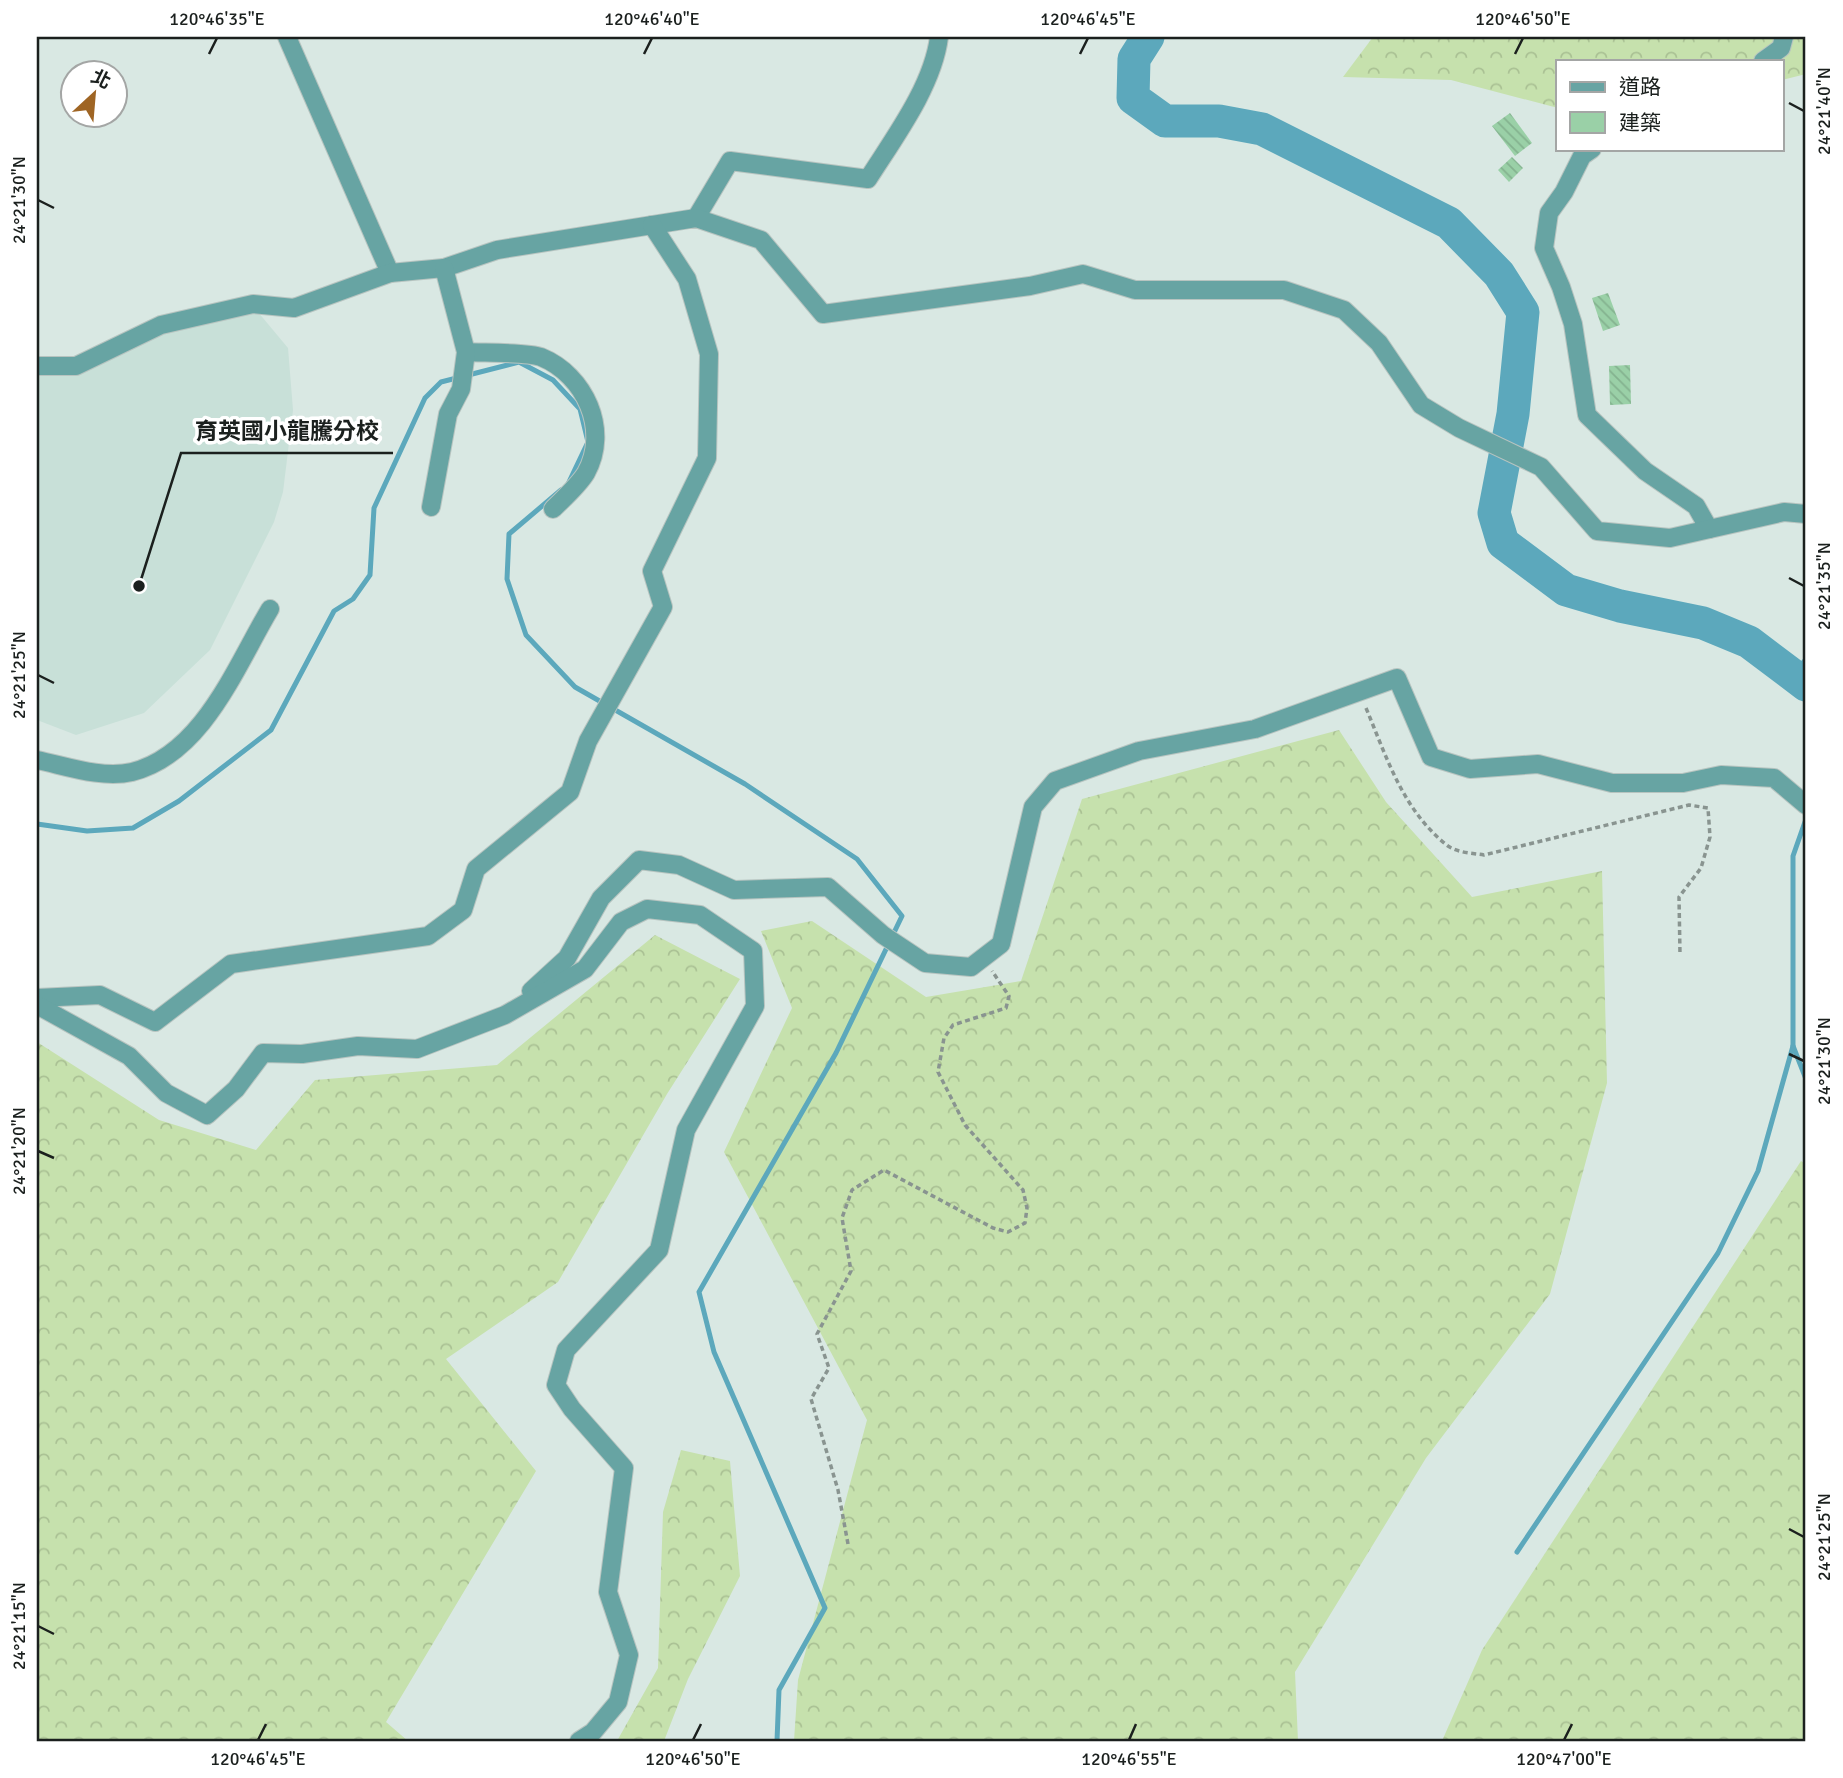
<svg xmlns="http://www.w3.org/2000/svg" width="1843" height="1778" viewBox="0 0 1843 1778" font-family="Signika,'Noto Sans TC',sans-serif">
	<defs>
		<pattern id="forest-crowns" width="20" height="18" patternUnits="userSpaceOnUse" patternTransform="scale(1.75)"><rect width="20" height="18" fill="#c6e1ad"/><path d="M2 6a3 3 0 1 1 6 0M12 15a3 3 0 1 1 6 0" fill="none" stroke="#aac194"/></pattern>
		<pattern id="building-back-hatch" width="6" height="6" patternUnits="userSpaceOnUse" patternTransform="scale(1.75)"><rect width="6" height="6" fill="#9ad0a7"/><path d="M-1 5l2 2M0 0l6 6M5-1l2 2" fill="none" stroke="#84b28f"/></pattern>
	</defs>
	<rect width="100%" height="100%" fill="#d9e8e3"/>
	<path fill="#c8e0d8" d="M 258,312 L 288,348 L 293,410 L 283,492 L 274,522 L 210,650 L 144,713 L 76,735 L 37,720 L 37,374 L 160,320 Z"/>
	<g fill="url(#forest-crowns)">
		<path d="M 1373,37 L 1806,37 L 1806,74 L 1782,80 L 1782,61 L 1558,61 L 1558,108 L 1451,80 L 1343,77 Z"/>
		<path d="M 1339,730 L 1386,802 L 1472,897 L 1602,871 L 1607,1083 L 1550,1294 L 1426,1458 L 1295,1672 L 1298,1741 L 794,1741 L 798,1680 L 867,1420 L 724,1152 L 792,1008 L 761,931 L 812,921 L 926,997 L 1021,981 L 1082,799 Z"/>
		<path d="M 655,935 L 740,979 L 667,1094 L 558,1282 L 446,1359 L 536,1471 L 386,1722 L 408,1741 L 37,1741 L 37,1042 L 159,1120 L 256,1150 L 315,1080 L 497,1065 Z"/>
		<path d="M 1801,1161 L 1806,1164 L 1806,1741 L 1442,1741 L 1482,1650 Z"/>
		<path d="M 681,1450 L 730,1461 L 740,1576 L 688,1679 L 664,1741 L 617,1741 L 658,1668 L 663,1512 Z"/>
	</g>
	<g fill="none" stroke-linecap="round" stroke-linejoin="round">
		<g stroke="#5ca8bc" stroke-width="5">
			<path d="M 561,490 L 509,534 L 507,579 L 526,635 L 575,687 L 745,784 L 857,859 L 902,916 L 836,1053 L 699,1292 L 714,1352 L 825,1608 L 779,1690 L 777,1741"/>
			<path d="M 1793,675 L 1806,659"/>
			<path d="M 37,824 L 87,831 L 133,828 L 179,801 L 271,730 L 334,611 L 353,599 L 370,575 L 374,508 L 425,398 L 441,382 L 519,362 L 553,380 L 580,409 L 588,442 L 568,484"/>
			<path d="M 1793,1046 L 1806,1079"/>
			<path d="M 1517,1552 L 1718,1253 L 1758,1171 L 1793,1046 L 1793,856 L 1806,819"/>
		</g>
		<path stroke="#5ca8bc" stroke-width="33" d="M 1148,37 L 1134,59 L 1133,98 L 1165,121 L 1219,121 L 1262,129 L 1449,223 L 1499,274 L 1523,312 L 1513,414 L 1494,513 L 1503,543 L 1566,590 L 1620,606 L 1703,623 L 1749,642 L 1806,685"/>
	</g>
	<g fill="url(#building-back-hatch)">
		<path d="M 1510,113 L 1532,143 L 1515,156 L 1492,126 Z"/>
		<path d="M 1512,157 L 1523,168 L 1509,182 L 1498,170 Z"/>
		<path d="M 1608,293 L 1620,325 L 1603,331 L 1592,298 Z"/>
		<path d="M 1630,365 L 1631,404 L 1610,405 L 1609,366 Z"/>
	</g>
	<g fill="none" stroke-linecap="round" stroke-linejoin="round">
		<defs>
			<g id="minor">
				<path d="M 287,37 L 390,273"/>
				<path d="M 1763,61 L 1781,48 L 1784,37"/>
				<path d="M 1592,149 L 1582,156 L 1564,192 L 1549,213 L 1544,248 L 1561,287 L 1573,324 L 1587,415 L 1645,471 L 1696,506 L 1709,529"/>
				<path d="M 696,218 L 730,161 L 868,179 C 894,138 933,86 939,37"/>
				<path d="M 466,352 C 483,353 528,352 541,357 C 585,375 610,430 586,473 C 578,486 564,498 553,509"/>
				<path d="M 37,366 L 76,366 L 161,325 L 253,304 L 294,308 L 390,273 L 444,268 L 497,250 L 696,218 L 761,240 L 823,314 L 1030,286 L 1083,274 L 1135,290 L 1284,290 L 1344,310 L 1379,343 L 1421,405 L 1459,428 L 1541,467 L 1597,531 L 1670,538 L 1784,512 L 1806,514"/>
				<path d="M 431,507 L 448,414 L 461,389 L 466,352 L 444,268"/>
				<path d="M 37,760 C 66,766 102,779 132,772 C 203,754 236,666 270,609"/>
				<path d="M 531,991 L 567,958 L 601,898 L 639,860 L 679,865 L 734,890 L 828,887 L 883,935 L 925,963 L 971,967 L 1001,944 L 1033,807 L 1055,781 L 1139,751 L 1255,729 L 1397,678 L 1431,757 L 1470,769 L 1538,764 L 1612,783 L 1683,783 L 1721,775 L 1774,778 L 1806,805"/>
				<path d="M 37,998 L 100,995 L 155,1022 L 231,964 L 428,936 L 463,910 L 476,869 L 570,792 L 588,741 L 663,607 L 652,571 L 707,458 L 709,354 L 687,279 L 652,225"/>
				<path d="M 37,1005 L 129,1056 L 166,1093 L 207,1115 L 236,1089 L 263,1053 L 302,1054 L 358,1046 L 417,1049 L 505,1015 L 585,969 L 621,922 L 647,909 L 700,915 L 753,951 L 755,1006 L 686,1130 L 659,1250 L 566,1350 L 556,1385 L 572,1409 L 624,1468 L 608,1592 L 629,1655 L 618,1702 L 593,1732 L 579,1741"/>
			</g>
		</defs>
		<use href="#minor" stroke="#b7c4c0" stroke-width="20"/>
		<g stroke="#899490" stroke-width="3.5" stroke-dasharray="5 3.5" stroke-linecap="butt">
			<path d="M 1366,708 C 1387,758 1403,811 1448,846 C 1458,853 1472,853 1484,855 L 1689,805 L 1708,808 L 1710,837 L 1701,868 L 1679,897 L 1680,954"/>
			<path d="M 848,1544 L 838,1490 L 811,1399 L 829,1368 L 817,1334 L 851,1271 L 842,1218 L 852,1190 L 884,1170 L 993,1228 L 1008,1232 L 1025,1223 L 1027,1208 L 1023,1190 L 965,1125 L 938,1072 L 944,1038 L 953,1025 L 1006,1008 L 1009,996 L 992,971"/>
		</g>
		<use href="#minor" stroke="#67a4a3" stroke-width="18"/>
	</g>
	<path fill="none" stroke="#1b201e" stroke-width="2.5" d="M 209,54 L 217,38M 644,54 L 652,38M 1080,54 L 1088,38M 1515,54 L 1523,38M 1789,103 L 1804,111M 38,200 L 54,208M 1789,578 L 1804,586M 38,675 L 54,683M 1789,1054 L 1804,1061M 38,1151 L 54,1158M 1789,1529 L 1804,1537M 38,1626 L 54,1634M 258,1740 L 266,1724M 693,1740 L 701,1724M 1129,1740 L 1136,1724M 1564,1740 L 1572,1724"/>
	<path fill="none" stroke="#1b201e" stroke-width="2.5" d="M139 586L181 453H393"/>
	<circle fill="#1b201e" stroke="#fff" stroke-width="2.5" cx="139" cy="586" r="7"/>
	<g font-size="23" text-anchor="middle" font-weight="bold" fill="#1b201e" stroke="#fff" stroke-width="7" stroke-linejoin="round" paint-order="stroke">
		<text x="287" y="439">育英國小龍騰分校</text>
	</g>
	<rect width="1843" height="1778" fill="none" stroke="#ffffff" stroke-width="77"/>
	<rect x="1556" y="60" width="228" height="91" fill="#ffffff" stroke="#a4a6a5" stroke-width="2"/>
	<rect x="1570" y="82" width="35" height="10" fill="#67a4a3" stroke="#a4a6a5" stroke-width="2"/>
	<text x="1619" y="94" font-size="21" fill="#1b201e">道路</text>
	<rect x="1570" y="112" width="35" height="21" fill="#9ad0a7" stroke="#a4a6a5" stroke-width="2"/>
	<text x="1619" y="130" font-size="21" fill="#1b201e">建築</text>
	<g transform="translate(94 94) rotate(26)"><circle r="33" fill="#ffffff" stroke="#a4a6a5" stroke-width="2"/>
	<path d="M0-5L12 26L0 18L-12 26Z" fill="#9f6524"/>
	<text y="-10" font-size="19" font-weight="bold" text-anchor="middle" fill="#1b201e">北</text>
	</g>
	<rect x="38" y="38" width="1766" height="1702" fill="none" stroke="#1b201e" stroke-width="2.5"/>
	<g font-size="18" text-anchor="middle" fill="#1b201e">
		<text x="217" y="25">120°46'35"E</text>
		<text x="652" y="25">120°46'40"E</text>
		<text x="1088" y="25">120°46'45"E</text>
		<text x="1523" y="25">120°46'50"E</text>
		<text transform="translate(1824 111) rotate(-90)" y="6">24°21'40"N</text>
		<text transform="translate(19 200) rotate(-90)" y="6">24°21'30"N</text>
		<text transform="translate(1824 586) rotate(-90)" y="6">24°21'35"N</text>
		<text transform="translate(19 675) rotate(-90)" y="6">24°21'25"N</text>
		<text transform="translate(1824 1061) rotate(-90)" y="6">24°21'30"N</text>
		<text transform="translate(19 1151) rotate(-90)" y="6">24°21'20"N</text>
		<text transform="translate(1824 1537) rotate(-90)" y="6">24°21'25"N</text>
		<text transform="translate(19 1626) rotate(-90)" y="6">24°21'15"N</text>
		<text x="258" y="1765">120°46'45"E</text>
		<text x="693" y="1765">120°46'50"E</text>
		<text x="1129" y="1765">120°46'55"E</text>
		<text x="1564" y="1765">120°47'00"E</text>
	</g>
</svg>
